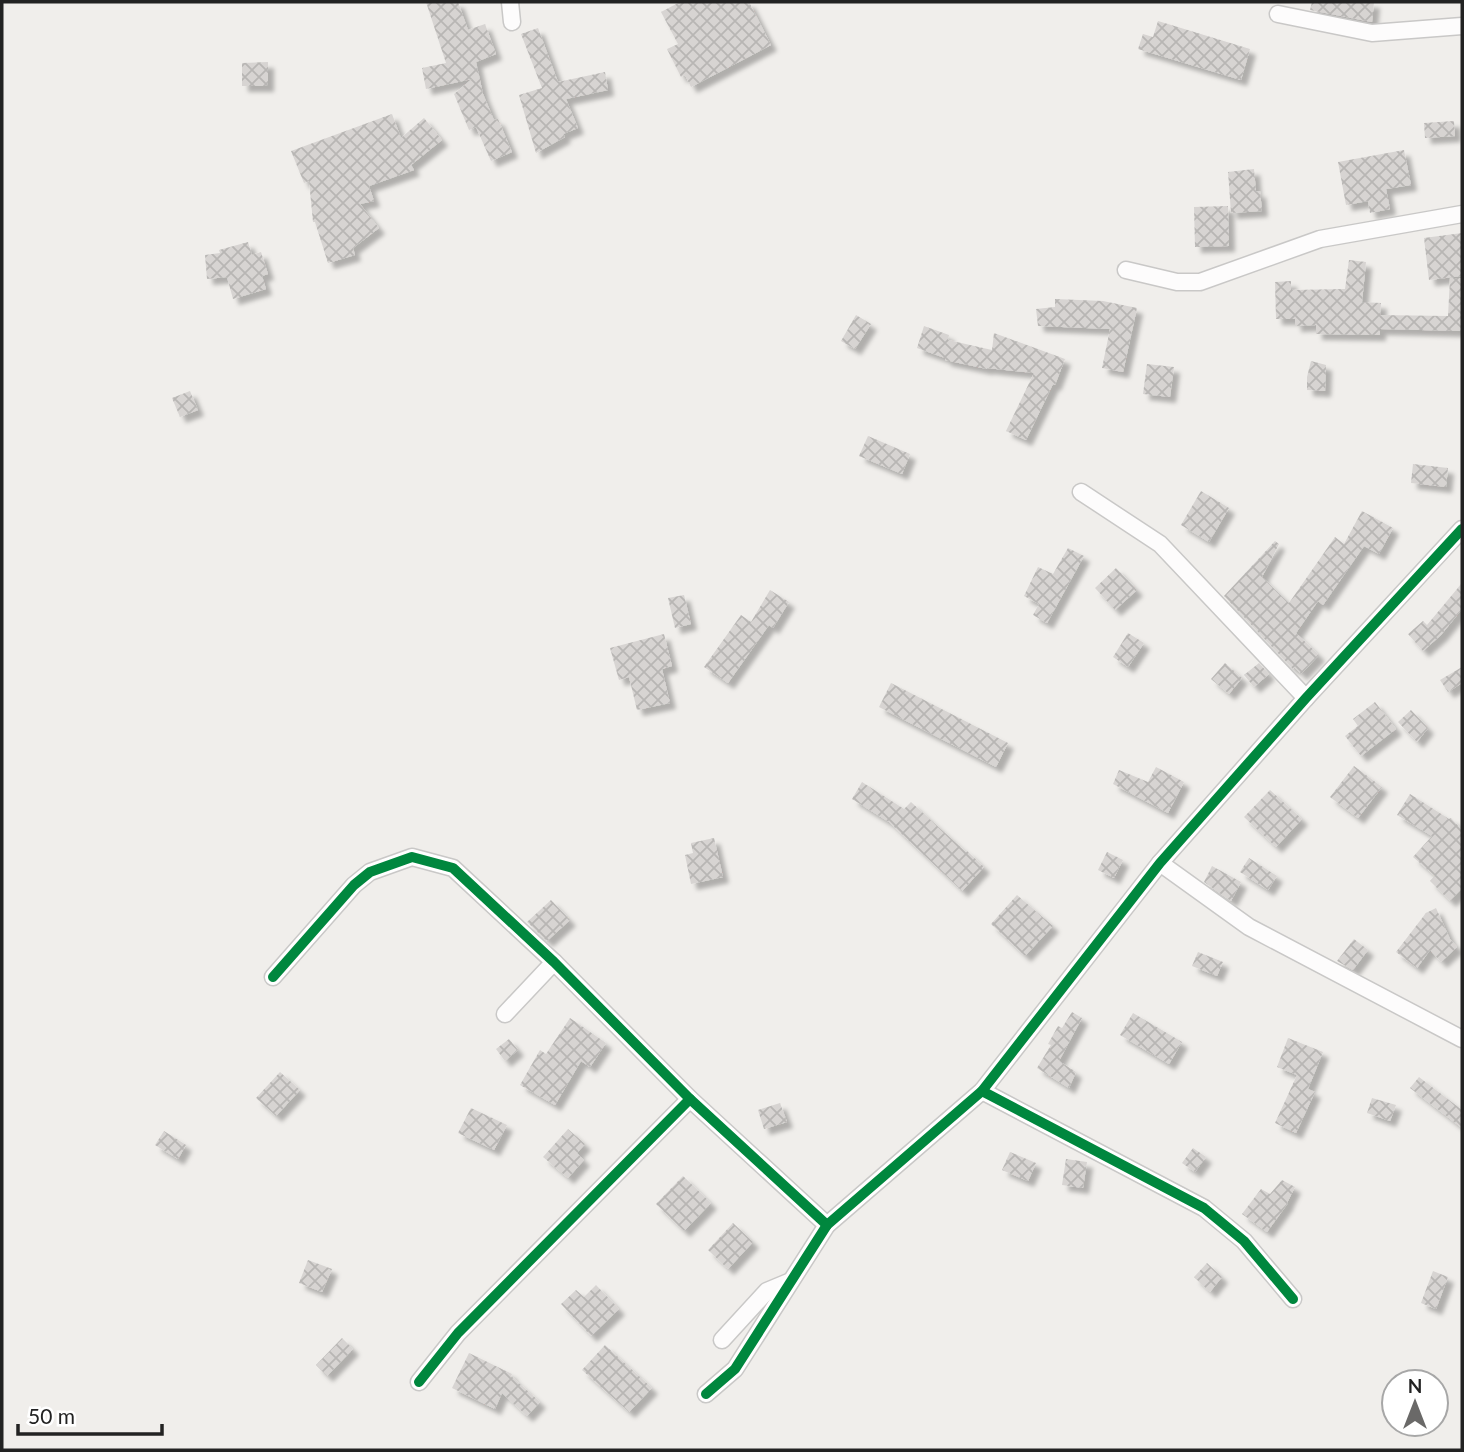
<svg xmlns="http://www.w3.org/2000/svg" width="1464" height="1452" viewBox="0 0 1464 1452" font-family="Lato,sans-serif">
	<defs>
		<pattern id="building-cross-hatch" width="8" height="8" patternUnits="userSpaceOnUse" patternTransform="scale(1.75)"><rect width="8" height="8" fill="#d7d4d2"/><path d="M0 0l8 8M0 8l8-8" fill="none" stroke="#b8b6b4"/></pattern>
		<filter id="shadow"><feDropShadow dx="6" dy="6" stdDeviation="2" flood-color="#0004"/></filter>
	</defs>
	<rect width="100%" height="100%" fill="#f0eeeb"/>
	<g fill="url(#building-cross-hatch)" filter="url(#shadow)">
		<path d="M 426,2 L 458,2 L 468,30 L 485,24 L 496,54 L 476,62 L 483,94 L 494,120 L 498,119 L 512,152 L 491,161 L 476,127 L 469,130 L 454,94 L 472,79 L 426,89 L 422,68 L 446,63 Z"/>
		<path d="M 680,2 L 749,2 L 771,45 L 691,87 L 685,75 L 681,77 L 667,49 L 678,44 L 661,12 Z"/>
		<path d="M 1312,2 L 1374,2 L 1372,22 L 1310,10 Z"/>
		<path d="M 1158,21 L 1250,49 L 1241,80 L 1138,49 L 1143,34 L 1153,37 Z"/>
		<path d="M 538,28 L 558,82 L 605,72 L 608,90 L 566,99 L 578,128 L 563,134 L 565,137 L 536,153 L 519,95 L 542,88 L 521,34 Z"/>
		<path d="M 268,62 L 268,86 L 242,86 L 242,63 Z"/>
		<path d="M 392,114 L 401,138 L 424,118 L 442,140 L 411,165 L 414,170 L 369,186 L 374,201 L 360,204 L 379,228 L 353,248 L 355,255 L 328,263 L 315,222 L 313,222 L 309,181 L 304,183 L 291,151 Z"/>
		<path d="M 1454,121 L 1455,136 L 1425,138 L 1424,123 Z"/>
		<path d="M 1404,150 L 1411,185 L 1386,189 L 1390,209 L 1370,213 L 1368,201 L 1346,205 L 1338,162 Z"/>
		<path d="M 1254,169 L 1256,192 L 1260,191 L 1262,211 L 1231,213 L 1228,172 Z"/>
		<path d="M 1228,206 L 1229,246 L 1195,247 L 1194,207 Z"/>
		<path d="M 1462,233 L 1462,276 L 1429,280 L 1424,238 Z"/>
		<path d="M 248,242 L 252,255 L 261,252 L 268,274 L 262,276 L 266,289 L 233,299 L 227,277 L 207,279 L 205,255 L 220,253 L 219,250 Z"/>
		<path d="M 1349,260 L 1366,262 L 1362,302 L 1381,303 L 1380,315 L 1448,316 L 1450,278 L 1462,278 L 1462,331 L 1380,329 L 1380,335 L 1316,334 L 1316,325 L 1295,326 L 1295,319 L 1276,319 L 1275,282 L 1291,281 L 1291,290 L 1345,289 Z"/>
		<path d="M 1055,299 L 1103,301 L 1137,308 L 1123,372 L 1102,368 L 1110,329 L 1038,326 L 1036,309 L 1055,307 Z"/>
		<path d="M 856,315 L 871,324 L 855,349 L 841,341 Z"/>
		<path d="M 924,326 L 949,335 L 948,340 L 992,350 L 994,333 L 1065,359 L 1055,385 L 1053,384 L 1026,440 L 1006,431 L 1034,373 L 987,368 L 987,369 L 945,360 L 945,358 L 917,348 Z"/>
		<path d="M 1311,361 L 1326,365 L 1325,391 L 1307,390 L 1307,377 Z"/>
		<path d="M 1147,364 L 1174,367 L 1170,397 L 1143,394 Z"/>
		<path d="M 190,391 L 198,410 L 180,417 L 172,398 Z"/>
		<path d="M 868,436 L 910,454 L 902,474 L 859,456 Z"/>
		<path d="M 1413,464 L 1448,468 L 1446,487 L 1411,483 Z"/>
		<path d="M 1201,491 L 1229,508 L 1209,542 L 1181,525 Z"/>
		<path d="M 1362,511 L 1393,528 L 1379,554 L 1364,546 L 1323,605 L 1318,601 L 1296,633 L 1319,655 L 1301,674 L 1294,667 L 1293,669 L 1224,596 L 1275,541 L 1279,544 L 1262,577 L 1289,603 L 1335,537 L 1344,544 Z"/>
		<path d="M 1068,548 L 1084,556 L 1047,623 L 1033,615 L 1039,604 L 1024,596 L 1038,567 L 1053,574 Z"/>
		<path d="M 1116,568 L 1137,590 L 1115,610 L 1095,588 Z"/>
		<path d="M 1462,583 L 1462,609 L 1441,635 L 1423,651 L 1408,634 L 1423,621 L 1427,625 Z"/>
		<path d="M 770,590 L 789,602 L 773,628 L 769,625 L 728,683 L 704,667 L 741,615 L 751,622 Z"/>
		<path d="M 684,595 L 691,624 L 675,628 L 668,598 Z"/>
		<path d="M 1128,633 L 1144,643 L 1128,667 L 1113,657 Z"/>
		<path d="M 664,634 L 672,666 L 662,669 L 670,703 L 637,710 L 629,677 L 619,680 L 610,648 Z"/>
		<path d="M 1225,663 L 1242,678 L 1229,694 L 1211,679 Z"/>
		<path d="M 1259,663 L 1269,674 L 1254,687 L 1244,675 Z"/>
		<path d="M 1462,667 L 1462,683 L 1448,692 L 1440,680 Z"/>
		<path d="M 891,683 L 1008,743 L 996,767 L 879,707 Z"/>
		<path d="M 1375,702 L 1396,729 L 1361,756 L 1345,736 L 1358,726 L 1353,719 Z"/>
		<path d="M 1411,710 L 1428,728 L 1417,742 L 1398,722 Z"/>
		<path d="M 1354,766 L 1382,787 L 1358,818 L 1330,797 Z"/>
		<path d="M 1156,767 L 1184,782 L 1168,813 L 1113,784 L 1119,770 L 1148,782 Z"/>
		<path d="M 862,782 L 904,809 L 911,802 L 966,852 L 967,851 L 984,867 L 962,891 L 889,822 L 852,799 Z"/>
		<path d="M 1270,790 L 1302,819 L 1276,847 L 1244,817 Z"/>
		<path d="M 1410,794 L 1449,819 L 1451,818 L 1462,830 L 1462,889 L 1450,901 L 1430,881 L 1435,876 L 1413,857 L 1432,836 L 1397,815 Z"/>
		<path d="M 714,838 L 723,877 L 691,884 L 685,855 L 693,853 L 691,843 Z"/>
		<path d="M 1107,852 L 1123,860 L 1114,878 L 1098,870 Z"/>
		<path d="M 1249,858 L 1277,876 L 1268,890 L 1240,872 Z"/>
		<path d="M 1212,866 L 1241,882 L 1231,901 L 1204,882 Z"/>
		<path d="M 1017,895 L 1053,926 L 1025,956 L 991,924 Z"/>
		<path d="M 551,900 L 570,920 L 547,941 L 527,922 Z"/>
		<path d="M 1436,908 L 1450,939 L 1457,947 L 1441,962 L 1430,950 L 1417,968 L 1396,952 L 1426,913 Z"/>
		<path d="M 1354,939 L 1368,950 L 1353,970 L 1337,961 Z"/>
		<path d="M 1198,952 L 1223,962 L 1217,976 L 1192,966 Z"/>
		<path d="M 1072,1012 L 1082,1018 L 1059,1061 L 1076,1072 L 1069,1088 L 1037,1068 L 1051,1045 L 1048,1044 L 1058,1026 L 1062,1028 Z"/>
		<path d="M 1133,1013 L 1182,1042 L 1169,1064 L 1120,1035 Z"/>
		<path d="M 570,1018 L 606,1043 L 590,1067 L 581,1061 L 555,1105 L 520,1085 L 540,1050 L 546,1054 Z"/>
		<path d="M 1288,1038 L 1323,1052 L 1308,1089 L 1315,1092 L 1296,1133 L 1275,1123 L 1297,1075 L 1277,1067 Z"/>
		<path d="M 509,1039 L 518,1050 L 505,1061 L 496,1049 Z"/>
		<path d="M 280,1072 L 300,1090 L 276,1116 L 256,1098 Z"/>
		<path d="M 1419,1077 L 1462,1110 L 1462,1128 L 1410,1088 Z"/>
		<path d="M 1372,1098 L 1396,1105 L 1390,1121 L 1367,1113 Z"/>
		<path d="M 780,1103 L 787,1122 L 764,1129 L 758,1110 Z"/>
		<path d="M 471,1108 L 507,1125 L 494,1150 L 458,1133 Z"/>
		<path d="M 568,1129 L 585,1144 L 577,1153 L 584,1160 L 568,1178 L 543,1157 Z"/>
		<path d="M 164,1131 L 186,1145 L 178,1159 L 155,1145 Z"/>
		<path d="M 1193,1148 L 1206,1157 L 1195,1172 L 1182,1163 Z"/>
		<path d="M 1010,1152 L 1036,1163 L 1028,1181 L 1002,1170 Z"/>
		<path d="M 1066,1159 L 1087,1162 L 1083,1188 L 1062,1185 Z"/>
		<path d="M 683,1176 L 711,1203 L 684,1231 L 656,1204 Z"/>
		<path d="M 1282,1180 L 1295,1187 L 1287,1203 L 1288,1203 L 1267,1232 L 1242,1214 L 1261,1189 L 1270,1194 Z"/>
		<path d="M 733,1223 L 753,1242 L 728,1269 L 708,1250 Z"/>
		<path d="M 308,1260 L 332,1269 L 322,1292 L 299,1283 Z"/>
		<path d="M 1207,1263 L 1222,1277 L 1210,1292 L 1194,1277 Z"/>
		<path d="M 1433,1271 L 1448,1277 L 1436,1309 L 1421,1303 Z"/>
		<path d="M 596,1285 L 619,1309 L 591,1336 L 561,1304 L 576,1290 L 584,1297 Z"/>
		<path d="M 342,1338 L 353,1349 L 327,1376 L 316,1365 Z"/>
		<path d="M 605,1345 L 652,1388 L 629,1412 L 582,1370 Z"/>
		<path d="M 469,1353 L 512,1374 L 511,1376 L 540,1402 L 527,1416 L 502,1393 L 495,1409 L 452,1388 Z"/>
	</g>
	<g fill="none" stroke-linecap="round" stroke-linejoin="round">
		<defs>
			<g id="minor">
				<path d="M 510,2 L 512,22"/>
				<path d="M 1278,14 L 1372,33 L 1462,26"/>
				<path d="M 1126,270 L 1177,282 L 1200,282 L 1320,239 L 1462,214"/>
				<path d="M 1081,492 L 1160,544 L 1306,698"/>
				<path d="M 1160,863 L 1249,927 L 1462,1039"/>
				<path d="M 273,977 L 354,885 L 370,872 L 412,857 L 453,868 L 554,962 L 690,1099 L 827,1225"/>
				<path d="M 505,1014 L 554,962"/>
				<path d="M 982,1091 L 1204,1208 L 1244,1241 L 1293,1299"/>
				<path d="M 722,1340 L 767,1291 L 791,1281"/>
				<path d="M 419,1382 L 458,1333 L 690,1099"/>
				<path d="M 706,1394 L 735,1369 L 827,1225 L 982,1091 L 1160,863 L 1306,698 L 1462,529"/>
			</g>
		</defs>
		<use href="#minor" stroke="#c9c8c7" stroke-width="19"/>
		<use href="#minor" stroke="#fdfcfc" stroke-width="16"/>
		<defs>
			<g id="cycleway">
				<path d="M 273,977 L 354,885 L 370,872 L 412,857 L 453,868 L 554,962 L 690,1099 L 827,1225"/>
				<path d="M 982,1091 L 1204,1208 L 1244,1241 L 1293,1299"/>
				<path d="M 419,1382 L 458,1333 L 690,1099"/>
				<path d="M 706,1394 L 735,1369 L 827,1225 L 982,1091 L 1160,863 L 1306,698 L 1462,529"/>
			</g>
		</defs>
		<use href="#cycleway" stroke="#fff" stroke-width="15"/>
		<use href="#cycleway" stroke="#00873e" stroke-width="10"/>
	</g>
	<rect width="1464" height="1452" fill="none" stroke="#222222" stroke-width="7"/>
	<g transform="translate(1415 1403)"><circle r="33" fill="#ffffff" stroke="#a7a7a7" stroke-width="2"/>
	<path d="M0-5L12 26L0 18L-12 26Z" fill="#6a6968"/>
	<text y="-10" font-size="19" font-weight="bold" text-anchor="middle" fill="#222222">N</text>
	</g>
	<path d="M18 1424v10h144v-10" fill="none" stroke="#222222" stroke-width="3.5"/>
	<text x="28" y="1424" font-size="21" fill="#222222" stroke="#ffffff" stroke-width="5" paint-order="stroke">50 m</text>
</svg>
